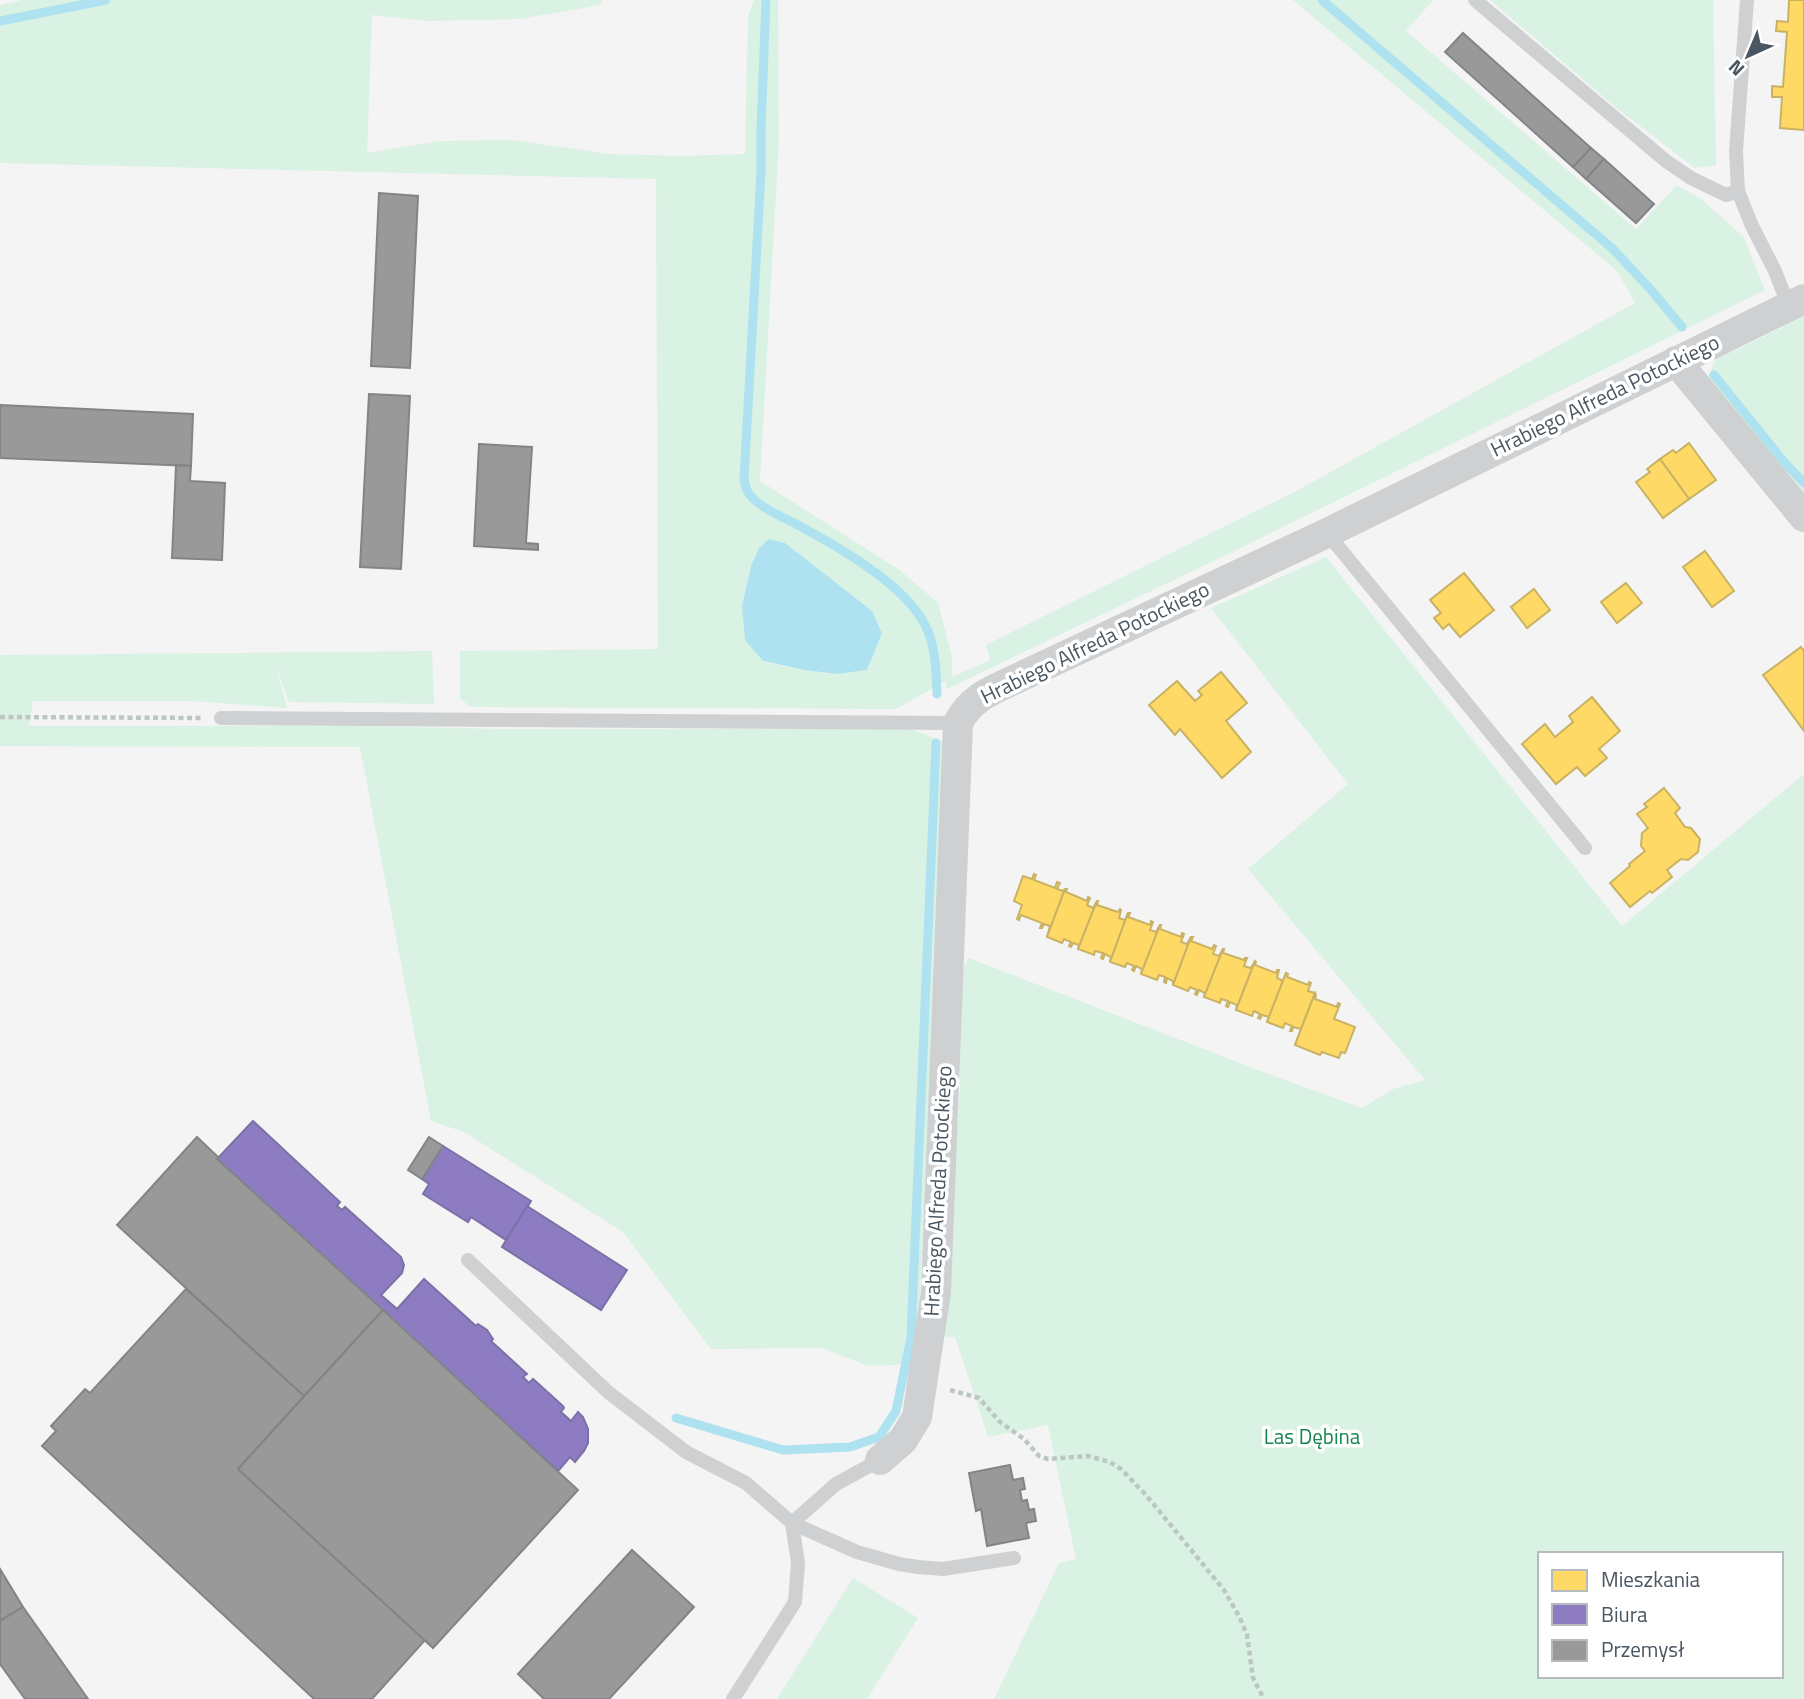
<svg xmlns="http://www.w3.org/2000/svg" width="1804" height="1699" viewBox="0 0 1804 1699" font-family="'Titillium Web',sans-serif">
	<rect width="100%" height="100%" fill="#f4f4f4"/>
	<g fill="#d9f2e3" fill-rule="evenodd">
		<path d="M 22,0 L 602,0 L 601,5 L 519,19 L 428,21 L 372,15 L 367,153 L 440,141 L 512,140 L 610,154 L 681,156 L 745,154 L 748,16 L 754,0 L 778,0 L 779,140 L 760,481 L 901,571 L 938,603 L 952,656 L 952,677 L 990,660 L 986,645 L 1302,488 L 1635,303 L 1617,271 L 1293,0 L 1433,0 L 1406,31 L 1636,229 L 1677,185 L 1702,200 L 1744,237 L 1765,290 L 1226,555 L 947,689 L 945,681 L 896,709 L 470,707 L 460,698 L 460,651 L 658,649 L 656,179 L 0,163 L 0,5 ZM 759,548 L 867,670 L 836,674 L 804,670 L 763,662 L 742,606 L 751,566 Z"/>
		<path d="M 1490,0 L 1713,0 L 1716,165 L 1695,168 L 1614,106 Z"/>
		<path d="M 1804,316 L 1804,499 L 1706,382 L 1718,355 L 1737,350 Z"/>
		<path d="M 1326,557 L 1622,926 L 1804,774 L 1804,1699 L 994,1699 L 1059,1563 L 1076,1559 L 1048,1425 L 988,1437 L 955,1337 L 941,1336 L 960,1090 L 961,971 L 969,958 L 1263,1072 L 1362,1108 L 1393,1089 L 1425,1080 L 1248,869 L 1348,784 L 1211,608 ZM 1540,1554 L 1781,1554 L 1781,1676 L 1540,1676 Z"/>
		<path d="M 432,651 L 434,704 L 289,702 L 276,668 L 287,708 L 192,701 L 33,701 L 29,726 L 360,726 L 504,729 L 912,729 L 945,743 L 936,986 L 919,1316 L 912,1364 L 868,1366 L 822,1348 L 711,1349 L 623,1232 L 464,1132 L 431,1121 L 360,747 L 0,746 L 0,655 Z"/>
		<path d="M 853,1578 L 918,1618 L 867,1699 L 777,1699 Z"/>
	</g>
	<path fill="#aee2f0" d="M 769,539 L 785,543 L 872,611 L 882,633 L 867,670 L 837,674 L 804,670 L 763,661 L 745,640 L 742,606 L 751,566 L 759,548 Z"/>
	<g fill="#ffd966" stroke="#c9b264" stroke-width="2">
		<path d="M 1789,0 L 1804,0 L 1804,130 L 1780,128 L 1782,97 L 1772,97 L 1772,86 L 1783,87 L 1787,32 L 1776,31 L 1777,21 L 1788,22 Z"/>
		<path d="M 1689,443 L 1716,480 L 1689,499 L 1660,459 L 1673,450 L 1676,453 Z"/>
		<path d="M 1660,459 L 1689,499 L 1663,518 L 1636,482 L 1650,472 L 1647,469 Z"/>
		<path d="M 1705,551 L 1734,591 L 1712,607 L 1683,567 Z"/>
		<path d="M 1464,573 L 1494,610 L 1460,637 L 1449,624 L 1443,629 L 1434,618 L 1441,613 L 1430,600 Z"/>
		<path d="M 1626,583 L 1642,603 L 1617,623 L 1601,602 Z"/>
		<path d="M 1534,589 L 1550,610 L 1527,628 L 1511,607 Z"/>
		<path d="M 1801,647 L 1804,651 L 1804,731 L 1763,675 Z"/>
		<path d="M 1221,672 L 1247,703 L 1226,721 L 1251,752 L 1222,778 L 1180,729 L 1175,735 L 1149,705 L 1177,681 L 1195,701 L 1202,695 L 1198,691 Z"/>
		<path d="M 1592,697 L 1620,731 L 1599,749 L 1607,758 L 1585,776 L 1577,767 L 1556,784 L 1522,744 L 1545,724 L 1555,737 L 1573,722 L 1569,716 Z"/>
		<path d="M 1664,788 L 1680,808 L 1675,813 L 1685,827 L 1691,828 L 1700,839 L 1698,852 L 1688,860 L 1681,859 L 1667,870 L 1672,877 L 1652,893 L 1650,891 L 1630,907 L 1610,883 L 1630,866 L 1629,864 L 1645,851 L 1641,846 L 1642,833 L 1648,828 L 1637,814 L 1647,807 L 1644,804 Z"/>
		<path d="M 1034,874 L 1036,875 L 1034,880 L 1055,888 L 1057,882 L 1060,883 L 1057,889 L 1063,891 L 1065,889 L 1047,937 L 1050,926 L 1044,924 L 1042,928 L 1040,928 L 1042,923 L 1021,915 L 1019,920 L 1017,919 L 1022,905 L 1014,901 L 1023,876 L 1032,879 Z"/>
		<path d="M 1065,889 L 1067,889 L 1066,892 L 1087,901 L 1088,897 L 1090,898 L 1087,905 L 1093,908 L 1097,901 L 1078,949 L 1079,945 L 1073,943 L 1071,947 L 1069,946 L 1071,942 L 1064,939 L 1062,943 L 1047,937 Z"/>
		<path d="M 1097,901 L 1098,901 L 1097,905 L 1118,912 L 1120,909 L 1121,910 L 1119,918 L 1125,920 L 1128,913 L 1110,962 L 1111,957 L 1105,954 L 1103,959 L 1101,958 L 1103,953 L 1095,951 L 1094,955 L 1078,949 Z"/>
		<path d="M 1128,913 L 1130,913 L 1128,917 L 1150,925 L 1151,921 L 1153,922 L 1150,930 L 1156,932 L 1160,925 L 1141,974 L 1142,969 L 1136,966 L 1134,971 L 1132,970 L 1134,966 L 1127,963 L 1125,967 L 1110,962 Z"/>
		<path d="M 1160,925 L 1161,925 L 1160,929 L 1181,937 L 1182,933 L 1184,934 L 1181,942 L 1187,944 L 1191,937 L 1173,985 L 1173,981 L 1167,978 L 1166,983 L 1164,982 L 1165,977 L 1159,975 L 1157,980 L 1141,974 Z"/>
		<path d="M 1191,937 L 1193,937 L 1191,941 L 1212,949 L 1214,945 L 1216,946 L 1213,954 L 1219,956 L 1223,949 L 1204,997 L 1205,993 L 1199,990 L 1197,995 L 1195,994 L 1197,990 L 1190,987 L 1188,991 L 1173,985 Z"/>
		<path d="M 1223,949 L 1224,949 L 1223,953 L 1244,960 L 1245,958 L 1247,958 L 1244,966 L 1251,968 L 1255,961 L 1236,1010 L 1237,1005 L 1230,1002 L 1228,1007 L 1226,1006 L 1228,1001 L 1221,999 L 1220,1003 L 1204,997 Z"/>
		<path d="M 1255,961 L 1256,962 L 1255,965 L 1276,973 L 1277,970 L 1279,970 L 1277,978 L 1283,981 L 1286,973 L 1267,1022 L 1269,1017 L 1262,1015 L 1260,1019 L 1258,1018 L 1260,1014 L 1254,1011 L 1252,1016 L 1236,1010 Z"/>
		<path d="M 1286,973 L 1288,974 L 1287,977 L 1308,985 L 1309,982 L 1311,983 L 1308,991 L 1315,993 L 1295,1045 L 1301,1029 L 1293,1027 L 1292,1031 L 1290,1031 L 1292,1026 L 1285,1023 L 1283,1028 L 1267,1022 Z"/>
		<path d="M 1315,993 L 1316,995 L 1315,999 L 1337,1007 L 1338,1003 L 1340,1004 L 1334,1019 L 1355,1027 L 1345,1053 L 1341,1052 L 1339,1058 L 1322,1052 L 1320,1055 L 1295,1045 Z"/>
	</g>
	<g fill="#8e7cc3" stroke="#7a71a6" stroke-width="2">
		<path d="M 253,1121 L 340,1202 L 337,1206 L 342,1210 L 345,1207 L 401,1257 L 404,1265 L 402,1273 L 381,1295 L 397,1309 L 424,1279 L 476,1326 L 478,1324 L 487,1330 L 493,1339 L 491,1341 L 527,1374 L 523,1377 L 529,1383 L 533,1379 L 563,1406 L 564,1408 L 561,1412 L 571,1421 L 578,1412 L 583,1417 L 588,1429 L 588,1443 L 584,1451 L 575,1462 L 570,1457 L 558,1471 L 217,1159 Z"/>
		<path d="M 443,1146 L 531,1201 L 506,1240 L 471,1217 L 468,1222 L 423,1194 L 429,1184 L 422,1179 Z"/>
		<path d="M 527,1206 L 627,1270 L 601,1310 L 502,1247 Z"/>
	</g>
	<g fill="#999" stroke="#818588" stroke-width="2">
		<path d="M 1463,33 L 1591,148 L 1573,167 L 1445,52 Z"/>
		<path d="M 1591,148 L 1604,159 L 1586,179 L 1573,167 Z"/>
		<path d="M 1604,159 L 1654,204 L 1636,223 L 1586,179 Z"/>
		<path d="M 379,193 L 418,196 L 410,368 L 371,366 Z"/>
		<path d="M 369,394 L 410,396 L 401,569 L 360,567 Z"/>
		<path d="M 0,405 L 193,414 L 191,466 L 0,458 Z"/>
		<path d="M 479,444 L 532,447 L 526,543 L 538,544 L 538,550 L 474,546 Z"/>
		<path d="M 176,465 L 191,466 L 190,481 L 225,483 L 222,560 L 172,558 Z"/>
		<path d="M 197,1137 L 219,1158 L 217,1159 L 383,1310 L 304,1396 L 117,1225 Z"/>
		<path d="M 429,1137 L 443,1146 L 422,1179 L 408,1170 Z"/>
		<path d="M 186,1289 L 304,1396 L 238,1469 L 425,1640 L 372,1699 L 314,1699 L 42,1446 L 56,1431 L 51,1426 L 85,1389 L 90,1393 Z"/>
		<path d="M 383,1310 L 578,1490 L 433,1648 L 238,1469 Z"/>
		<path d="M 1010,1465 L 1013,1480 L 1023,1478 L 1025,1489 L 1020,1490 L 1022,1501 L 1027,1500 L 1029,1510 L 1034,1509 L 1036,1521 L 1026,1523 L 1029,1538 L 987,1546 L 981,1509 L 976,1511 L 969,1473 Z"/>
		<path d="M 632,1550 L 694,1607 L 609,1699 L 544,1699 L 518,1674 Z"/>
		<path d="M 0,1569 L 23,1607 L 0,1621 Z"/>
		<path d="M 23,1607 L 88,1699 L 25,1699 L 0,1664 L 0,1621 Z"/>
	</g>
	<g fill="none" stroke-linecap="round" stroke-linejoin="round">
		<g stroke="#aee2f0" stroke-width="9">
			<path d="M 766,0 L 761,129 L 761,172 L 744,479 C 745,484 746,490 749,494 C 760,508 779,515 794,523 C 835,545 904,583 925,625 C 936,646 936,670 937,694"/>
			<path d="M 1322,0 L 1613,249 L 1652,291 L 1682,327"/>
			<path d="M 0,21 L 106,0"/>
			<path d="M 1714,375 L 1785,463 L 1804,483"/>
			<path d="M 676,1418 L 783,1450 L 850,1447 L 879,1437 L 896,1411 L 911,1338 L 936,743"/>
		</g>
		<g stroke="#bcc7c4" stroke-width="4.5" stroke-dasharray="5 3.5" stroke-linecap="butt">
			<path d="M 0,717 L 202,718"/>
			<path d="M 950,1390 L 979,1398 L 1000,1422 L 1024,1439 L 1039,1456 L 1048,1459 L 1088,1456 L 1110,1462 L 1121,1469 L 1146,1495 L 1224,1590 L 1240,1618 L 1247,1635 L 1253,1678 L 1264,1699"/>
		</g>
		<g stroke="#ced0d2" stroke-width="14">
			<path d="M 1475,0 L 1666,161 L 1691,178 L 1726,195 L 1738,191"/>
			<path d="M 1747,0 L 1736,151 L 1738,191 L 1752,226 L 1775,271 L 1789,307"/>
			<path d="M 1327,533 L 1585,848"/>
			<path d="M 221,718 L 958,723"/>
			<path d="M 468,1260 L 608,1392 L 686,1452 L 746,1483 L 792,1523 L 857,1552 L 899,1564 L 918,1567 L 943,1569 L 1014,1558"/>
			<path d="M 792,1523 L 836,1484 L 880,1460"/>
			<path d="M 733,1699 L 795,1602 L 798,1563 L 792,1523"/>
		</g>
		<g stroke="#ced0d2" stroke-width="30">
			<path d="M 1676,361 L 1804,517"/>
			<path d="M 880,1460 L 903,1440 L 917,1417 L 936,1292 L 958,723 C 971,697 993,690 1018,678 L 1327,533 L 1804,299"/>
		</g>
	</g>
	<g text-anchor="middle" stroke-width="7" stroke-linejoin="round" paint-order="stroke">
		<g font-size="21" fill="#4a5661" stroke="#fff">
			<text transform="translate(1605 396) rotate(-26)" y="7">Hrabiego Alfreda Potockiego</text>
			<text transform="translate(1095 643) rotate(-26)" y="7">Hrabiego Alfreda Potockiego</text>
			<text transform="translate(938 1191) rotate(-87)" y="7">Hrabiego Alfreda Potockiego</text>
		</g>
		<g font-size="21" fill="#17864f" stroke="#fff">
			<text x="1312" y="1444">Las Dębina</text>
		</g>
	</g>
	<rect x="1538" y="1552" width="245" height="126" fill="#ffffff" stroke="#b7bbc0" stroke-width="2"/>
	<rect x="1552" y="1570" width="35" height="21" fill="#ffd966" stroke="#b7bbc0" stroke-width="2"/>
	<text x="1601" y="1587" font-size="21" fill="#4a5661">Mieszkania</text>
	<rect x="1552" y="1604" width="35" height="21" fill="#8e7cc3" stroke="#b7bbc0" stroke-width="2"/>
	<text x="1601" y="1622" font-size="21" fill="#4a5661">Biura</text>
	<rect x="1552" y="1640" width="35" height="21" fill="#999999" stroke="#b7bbc0" stroke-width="2"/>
	<text x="1601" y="1657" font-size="21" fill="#4a5661">Przemysł</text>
	<g transform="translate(1748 56) rotate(224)" stroke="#ffffff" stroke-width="5" paint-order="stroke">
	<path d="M0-5L12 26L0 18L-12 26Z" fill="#4a5661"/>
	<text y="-10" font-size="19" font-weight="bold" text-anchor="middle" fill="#4a5661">N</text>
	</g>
</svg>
